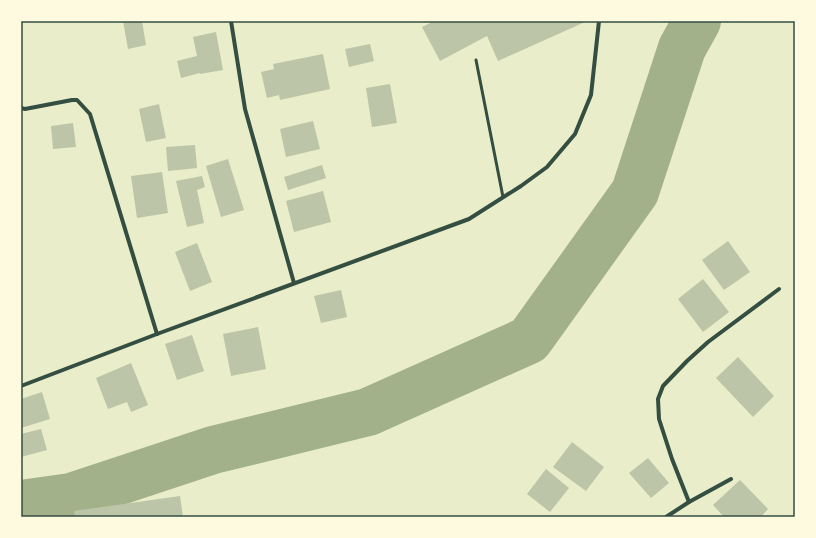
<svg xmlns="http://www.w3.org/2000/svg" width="816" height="538" viewBox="0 0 816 538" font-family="'Nunito Sans',sans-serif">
	<rect width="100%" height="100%" fill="#e9edc9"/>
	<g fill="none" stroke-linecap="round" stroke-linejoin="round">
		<path stroke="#a3b18a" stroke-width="48" d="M 21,504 L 71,497 L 213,450 L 368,412 L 529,340 L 635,192 L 682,48 L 697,21"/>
	</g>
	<g fill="#bcc5a7">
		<path d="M 123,21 L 142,21 L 146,45 L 128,49 Z"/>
		<path d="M 434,21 L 584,21 L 585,22 L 498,61 L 487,36 L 440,61 L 422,27 Z"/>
		<path d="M 216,32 L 223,70 L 200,74 L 200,73 L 181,78 L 177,61 L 197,56 L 193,37 Z"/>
		<path d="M 370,44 L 374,61 L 349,67 L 345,49 Z"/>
		<path d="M 323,54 L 330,89 L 280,100 L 279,95 L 267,98 L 261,72 L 274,69 L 273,64 Z"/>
		<path d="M 390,84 L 397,123 L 372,127 L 366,88 Z"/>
		<path d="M 159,104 L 166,138 L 146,142 L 139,109 Z"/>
		<path d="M 313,121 L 320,149 L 286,157 L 280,129 Z"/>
		<path d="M 73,123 L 76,147 L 53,149 L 51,126 Z"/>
		<path d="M 195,145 L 197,168 L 168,171 L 166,147 Z"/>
		<path d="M 228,159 L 244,210 L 221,217 L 206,166 Z"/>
		<path d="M 322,165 L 326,178 L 288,190 L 284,177 Z"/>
		<path d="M 162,172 L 168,213 L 137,218 L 131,176 Z"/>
		<path d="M 202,176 L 205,187 L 197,190 L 204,223 L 187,227 L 176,181 Z"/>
		<path d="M 323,191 L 331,222 L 294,232 L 286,201 Z"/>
		<path d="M 728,241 L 750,272 L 724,290 L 702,260 Z"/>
		<path d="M 197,243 L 212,282 L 190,291 L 175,252 Z"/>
		<path d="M 703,279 L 729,312 L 703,332 L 678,299 Z"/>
		<path d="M 341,290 L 347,317 L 321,323 L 314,296 Z"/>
		<path d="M 258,327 L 266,369 L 231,376 L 223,334 Z"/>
		<path d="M 192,335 L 204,371 L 177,380 L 165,344 Z"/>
		<path d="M 738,357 L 774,396 L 753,417 L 716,378 Z"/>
		<path d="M 131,363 L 148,405 L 131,412 L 127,402 L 108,409 L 96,378 Z"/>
		<path d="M 42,392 L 50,419 L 21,428 L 21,399 Z"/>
		<path d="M 41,429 L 47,450 L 21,457 L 21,434 Z"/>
		<path d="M 572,442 L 604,467 L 586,491 L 553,467 Z"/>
		<path d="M 648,458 L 669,483 L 651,498 L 629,473 Z"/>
		<path d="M 546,469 L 569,488 L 550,512 L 527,494 Z"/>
		<path d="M 740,480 L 768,509 L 761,517 L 724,517 L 713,505 Z"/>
		<path d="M 180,496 L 183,517 L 75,517 L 74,511 Z"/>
	</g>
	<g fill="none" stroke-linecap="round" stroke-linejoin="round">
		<path stroke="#344e41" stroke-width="3" d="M 476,60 L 503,197"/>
		<g stroke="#344e41" stroke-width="4">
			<path d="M 231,21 L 245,109 L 294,283"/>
			<path d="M 21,108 L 25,109 L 72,100 L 77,100 L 90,114 L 157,334"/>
			<path d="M 21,386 L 157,334 L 469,219 L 521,186 L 547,167 L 575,134 L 591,95 L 599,21"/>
			<path d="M 689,502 L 672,459 L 659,419 L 658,399 L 663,386 L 687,361 L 708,342 L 779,289"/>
			<path d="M 666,517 L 689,502 L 731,479"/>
		</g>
	</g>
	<rect width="816" height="538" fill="none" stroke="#fefae0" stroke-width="44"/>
	<rect x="22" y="22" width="772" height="494" fill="none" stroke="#344e41" stroke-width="1.5"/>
</svg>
